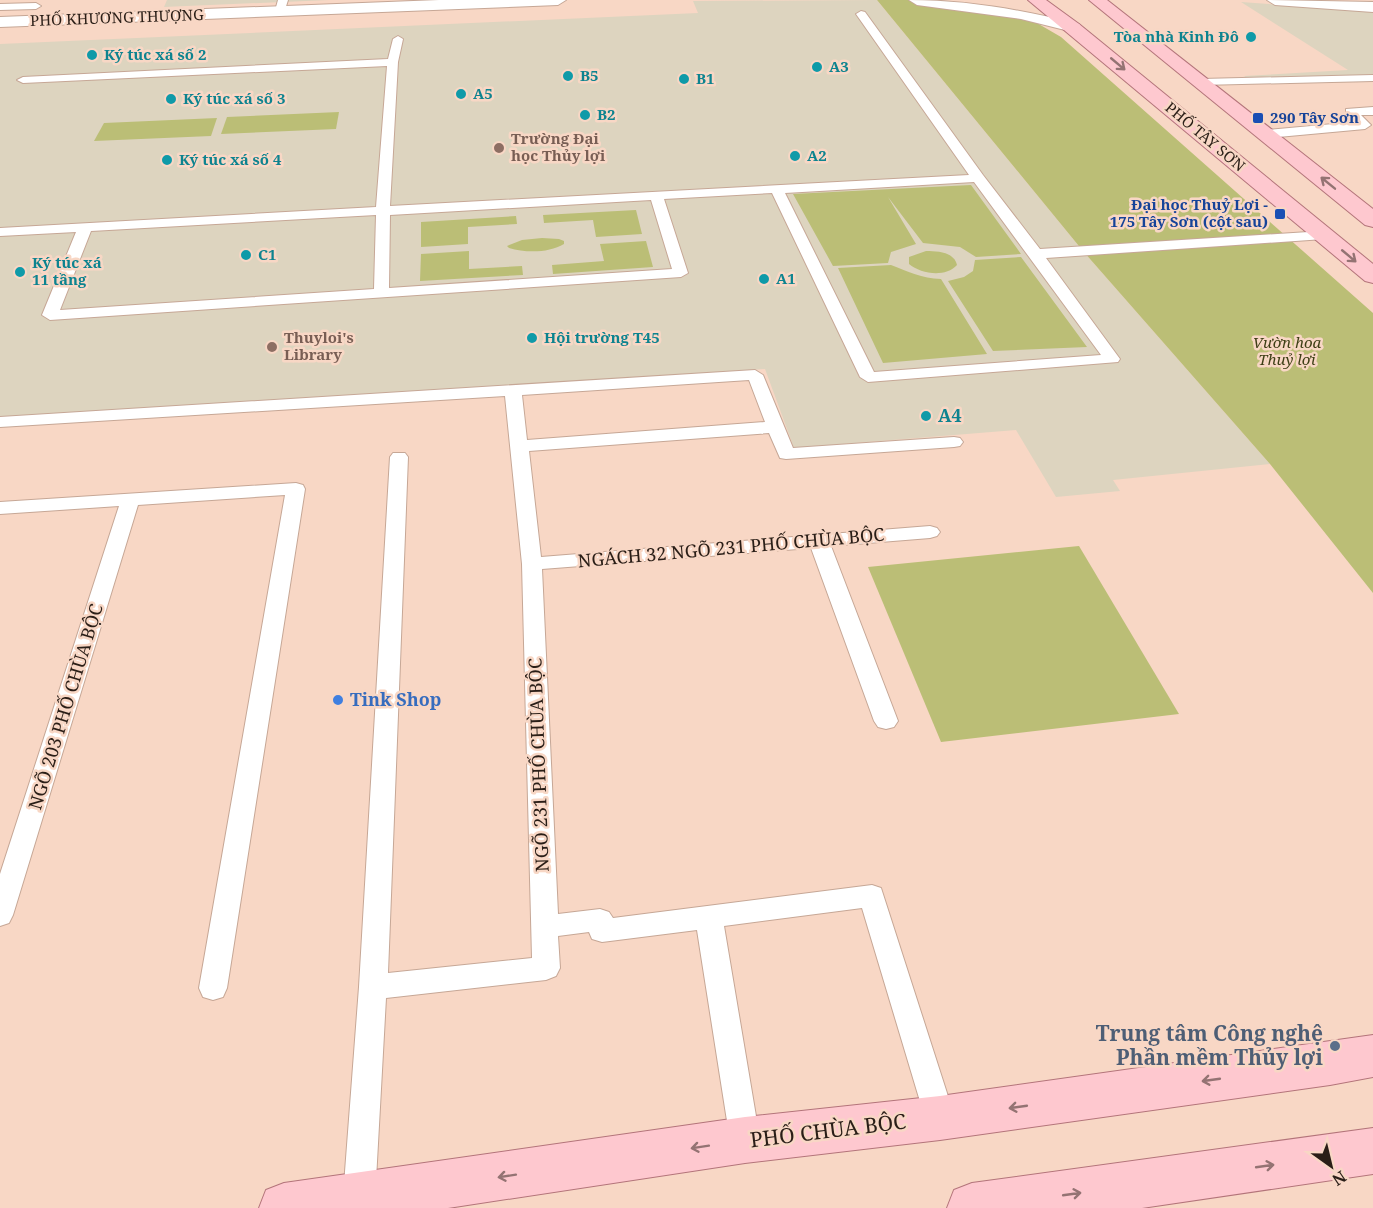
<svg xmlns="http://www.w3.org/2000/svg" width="1373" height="1208" viewBox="0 0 1373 1208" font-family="'Noto Serif',serif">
	<rect width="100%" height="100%" fill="#f8d7c5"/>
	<g fill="#ddd4bf">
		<path d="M 167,0 L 329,0 L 164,7 Z"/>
		<path d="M 877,0 L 1083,251 L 1270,464 L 1113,480 L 1120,491 L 1056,497 L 1016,430 L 794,448 L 765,369 L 0,421 L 0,44 L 698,13 L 693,1 Z"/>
		<path d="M 1241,2 L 1373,12 L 1373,82 L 1254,83 L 1244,76 L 1348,70 Z"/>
	</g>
	<g fill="#bbbe76">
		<path d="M 877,0 L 922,0 L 1030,19 L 1061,37 L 1373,313 L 1373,593 L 1270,464 L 1083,251 Z"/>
		<path d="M 339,112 L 336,129 L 221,134 L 227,117 Z"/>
		<path d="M 217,118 L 211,136 L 94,141 L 104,123 Z"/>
		<path d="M 971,185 L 1021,254 L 976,257 L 960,247 L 923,243 L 888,197 L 916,244 L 891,252 L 888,263 L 833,266 L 793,194 Z"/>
		<path d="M 636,210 L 642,234 L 596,237 L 593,220 L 544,223 L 543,215 Z"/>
		<path d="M 516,216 L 517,224 L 468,227 L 468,244 L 421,247 L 421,222 Z"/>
		<path d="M 542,238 L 559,239 L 564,241 L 564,244 C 549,253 526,253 509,248 L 507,246 L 522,240 Z"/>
		<path d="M 646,241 L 653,267 L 553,274 L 552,265 L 604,261 L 600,244 Z"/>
		<path d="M 469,251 L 469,269 L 522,266 L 523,275 L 420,281 L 421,254 Z"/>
		<path d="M 926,251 C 938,251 954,252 957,265 C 945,278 921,274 909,264 L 909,257 Z"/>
		<path d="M 1021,257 L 1087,347 L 993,351 L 948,281 L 964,277 L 973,271 L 975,260 Z"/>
		<path d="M 891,265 C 909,272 921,278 941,279 L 987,354 L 883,363 L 838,268 Z"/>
		<path d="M 1079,546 L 1179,714 L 941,742 L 868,567 Z"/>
	</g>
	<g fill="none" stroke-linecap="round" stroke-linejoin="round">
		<defs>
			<g id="lane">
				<path d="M 278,0 L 288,0 L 284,13 L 275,11 Z"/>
				<path d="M 0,4 L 36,3 L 41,6 L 36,9 L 0,10 Z"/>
				<path d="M 861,11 L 865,12 L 983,175 L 1040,249 L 1324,231 L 1331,235 L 1324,239 L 1046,258 L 1120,359 L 1118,362 L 868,382 L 860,377 L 772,193 L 664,199 L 688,273 L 681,277 L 50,320 L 42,315 L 76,232 L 0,236 L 0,228 L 376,207 L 387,66 L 23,83 L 17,80 L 23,77 L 388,59 L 393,39 L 398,36 L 403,39 L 398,62 L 390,206 L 969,175 L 856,14 ZM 974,182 L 1101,355 L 874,372 L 785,193 ZM 651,200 L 672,269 L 389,288 L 390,215 ZM 376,215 L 374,289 L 60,310 L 91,231 Z"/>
				<path d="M 1373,75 L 1373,81 L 1201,85 L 1195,82 L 1201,79 Z"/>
				<path d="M 1373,107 L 1373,115 L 1361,115 L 1371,125 L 1365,129 L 1267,138 L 1261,134 L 1267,130 L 1355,122 L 1346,115 L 1346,109 Z"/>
				<path d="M 755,370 L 763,375 L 793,448 L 954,437 L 960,438 L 963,442 L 960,446 L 954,447 L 786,459 L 780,458 L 769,433 L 529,451 L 541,557 L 930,526 L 937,528 L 940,532 L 937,536 L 930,538 L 831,546 L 898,721 L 894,727 L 886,729 L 878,727 L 874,721 L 811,548 L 542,569 L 558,914 L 600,909 L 609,912 L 613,918 L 872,885 L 881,888 L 955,1118 L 951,1128 L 940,1132 L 929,1128 L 925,1118 L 862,908 L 724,926 L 760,1140 L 756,1150 L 745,1155 L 734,1150 L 730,1140 L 697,930 L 602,942 L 592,939 L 589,932 L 558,936 L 560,968 L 556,976 L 546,980 L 386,998 L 375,1198 L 371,1208 L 347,1208 L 343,1198 L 359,987 L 390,457 L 393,453 L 405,453 L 408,457 L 388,973 L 532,958 L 522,564 L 505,396 L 0,427 L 0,417 ZM 749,380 L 765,422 L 527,440 L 522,395 Z"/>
				<path d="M 296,483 L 303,485 L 305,489 L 227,988 L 223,997 L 213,1000 L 203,997 L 199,988 L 285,495 L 138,505 L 13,915 L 9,923 L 0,926 L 0,874 L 119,506 L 0,514 L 0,502 Z"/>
			</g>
			<g id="street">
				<path d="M 439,0 L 566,0 L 558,5 L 0,27 L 0,17 Z"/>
				<path d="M 909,0 C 968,0 1022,10 1079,24 L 1081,27 L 1073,32 L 1021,19 L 917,5 Z"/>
				<path d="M 1267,0 L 1373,2 L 1373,12 L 1275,5 Z"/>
			</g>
			<g id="primary">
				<path d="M 1028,0 L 1046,0 L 1079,24 L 1373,264 L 1373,283 L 1365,281 Z"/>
				<path d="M 1089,0 L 1107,0 L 1373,209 L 1373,227 L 1365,225 Z"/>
				<path d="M 1373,1035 L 1373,1077 L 1330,1085 L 940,1140 L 745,1163 L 448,1208 L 259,1208 L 266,1190 L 284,1183 L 745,1117 L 940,1096 Z"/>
				<path d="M 1373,1128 L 1373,1174 L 1142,1208 L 947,1208 L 954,1190 L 972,1183 Z"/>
			</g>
		</defs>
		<use href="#lane" stroke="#c6a796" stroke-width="2"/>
		<use href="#street" stroke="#c6a796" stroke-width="2"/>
		<use href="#primary" stroke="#b3747a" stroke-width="2"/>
		<use href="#lane" fill="#fff" fill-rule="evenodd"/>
		<use href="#street" fill="#fff" fill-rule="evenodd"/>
		<use href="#primary" fill="#fec8cf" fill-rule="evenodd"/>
	</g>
	<defs><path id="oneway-shaft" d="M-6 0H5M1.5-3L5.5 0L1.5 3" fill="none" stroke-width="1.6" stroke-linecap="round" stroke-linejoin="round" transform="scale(1.5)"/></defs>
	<g stroke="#947373">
		<use href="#oneway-shaft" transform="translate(1118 64) rotate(40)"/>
		<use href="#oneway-shaft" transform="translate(1328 183) rotate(-141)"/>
		<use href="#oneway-shaft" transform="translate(1349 256) rotate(40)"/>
		<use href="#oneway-shaft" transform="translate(1211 1080) rotate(172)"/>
		<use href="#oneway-shaft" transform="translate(1018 1107) rotate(172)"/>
		<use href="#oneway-shaft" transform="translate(700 1147) rotate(171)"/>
		<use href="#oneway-shaft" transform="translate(1265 1166) rotate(-8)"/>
		<use href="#oneway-shaft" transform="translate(507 1176) rotate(171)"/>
		<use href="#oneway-shaft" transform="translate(1072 1194) rotate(-8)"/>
	</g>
	<g fill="#0f9aa8" stroke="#f8d7c5" stroke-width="2">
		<circle cx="1251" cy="37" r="6"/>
		<circle cx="92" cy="55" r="6"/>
		<circle cx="817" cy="67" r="6"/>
		<circle cx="568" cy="76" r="6"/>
		<circle cx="684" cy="79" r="6"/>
		<circle cx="461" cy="94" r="6"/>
		<circle cx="171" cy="99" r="6"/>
		<circle cx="585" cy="115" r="6"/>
		<circle cx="795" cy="156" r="6"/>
		<circle cx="167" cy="160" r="6"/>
		<circle cx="246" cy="255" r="6"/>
		<circle cx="20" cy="272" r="6"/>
		<circle cx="764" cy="279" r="6"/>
		<circle cx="532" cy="338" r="6"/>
		<circle cx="926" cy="416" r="6"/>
	</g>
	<g fill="#1a4fb4" stroke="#f8d7c5" stroke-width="2">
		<rect x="1252" y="112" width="12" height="12" rx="3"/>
		<rect x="1274" y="208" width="12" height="12" rx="3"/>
	</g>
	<g fill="#8d6e63" stroke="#f8d7c5" stroke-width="2">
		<circle cx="499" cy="148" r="6"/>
		<circle cx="272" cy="347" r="6"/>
	</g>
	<circle fill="#3f7fe0" stroke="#f8d7c5" stroke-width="2" cx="338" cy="700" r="6"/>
	<circle fill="#5c6f8a" stroke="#f8d7c5" stroke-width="2" cx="1335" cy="1046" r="6"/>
	<g text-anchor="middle" stroke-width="5" stroke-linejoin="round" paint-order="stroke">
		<g font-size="15" fill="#2a1e17" stroke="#f8d7c5">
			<text transform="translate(117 18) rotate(-2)" y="5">PHỐ KHƯƠNG THƯỢNG</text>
			<text transform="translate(1205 137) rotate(40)" y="5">PHỐ TÂY SƠN</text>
		</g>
		<g font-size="15" font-weight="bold" fill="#0d838f" stroke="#f8d7c5" text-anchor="start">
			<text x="1239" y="42" text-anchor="end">Tòa nhà Kinh Đô</text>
			<text x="104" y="60">Ký túc xá số 2</text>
			<text x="829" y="72">A3</text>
			<text x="580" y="81">B5</text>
			<text x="696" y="84">B1</text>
			<text x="473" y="99">A5</text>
			<text x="183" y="104">Ký túc xá số 3</text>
			<text x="597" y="120">B2</text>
			<text x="807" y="161">A2</text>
			<text x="179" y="165">Ký túc xá số 4</text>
			<text x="258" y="260">C1</text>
			<text x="32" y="268">Ký túc xá<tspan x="32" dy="17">11 tầng</tspan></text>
			<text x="776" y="284">A1</text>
			<text x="544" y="343">Hội trường T45</text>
		</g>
		<g font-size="15" font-weight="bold" fill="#164399" stroke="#f8d7c5" text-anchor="start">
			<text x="1270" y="123">290 Tây Sơn</text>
			<text x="1268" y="210" text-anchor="end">Đại học Thuỷ Lợi -<tspan x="1268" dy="17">175 Tây Sơn (cột sau)</tspan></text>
		</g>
		<g font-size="15" font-weight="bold" fill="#785e54" stroke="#f8d7c5" text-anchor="start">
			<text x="511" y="144">Trường Đại<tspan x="511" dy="17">học Thủy lợi</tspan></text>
			<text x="284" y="343">Thuyloi's<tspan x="284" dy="17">Library</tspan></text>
		</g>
		<g font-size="15" font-style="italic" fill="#3e3f16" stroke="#f8d7c5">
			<text x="1287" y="348">Vườn hoa<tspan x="1287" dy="17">Thuỷ lợi</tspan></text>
		</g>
		<g font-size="18" font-weight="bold" fill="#0d838f" stroke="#f8d7c5" text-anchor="start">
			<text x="938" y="422">A4</text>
		</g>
		<g font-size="18" fill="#2a1e17" stroke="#f8d7c5">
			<text transform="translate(731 548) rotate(-5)" y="6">NGÁCH 32 NGÕ 231 PHỐ CHÙA BỘC</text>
			<text transform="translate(66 707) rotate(-73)" y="6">NGÕ 203 PHỐ CHÙA BỘC</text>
			<text transform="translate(539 765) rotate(-92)" y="6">NGÕ 231 PHỐ CHÙA BỘC</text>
		</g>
		<g font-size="18" font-weight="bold" fill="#366cbe" stroke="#f8d7c5" text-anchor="start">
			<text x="350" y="706">Tink Shop</text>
		</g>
		<g font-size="21" font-weight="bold" fill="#4e5e75" stroke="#f8d7c5" text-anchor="end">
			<text x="1323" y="1041">Trung tâm Công nghệ<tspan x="1323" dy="24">Phần mềm Thủy lợi</tspan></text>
		</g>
		<g font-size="21" fill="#2a1e17" stroke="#f8d7c5">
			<text transform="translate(828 1131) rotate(-7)" y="7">PHỐ CHÙA BỘC</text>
		</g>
	</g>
	<g transform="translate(1331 1166) rotate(146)" stroke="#f8d7c5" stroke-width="4.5" paint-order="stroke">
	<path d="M0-4.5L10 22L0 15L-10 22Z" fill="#2a1e17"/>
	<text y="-9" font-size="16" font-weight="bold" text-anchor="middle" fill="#2a1e17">N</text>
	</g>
</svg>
